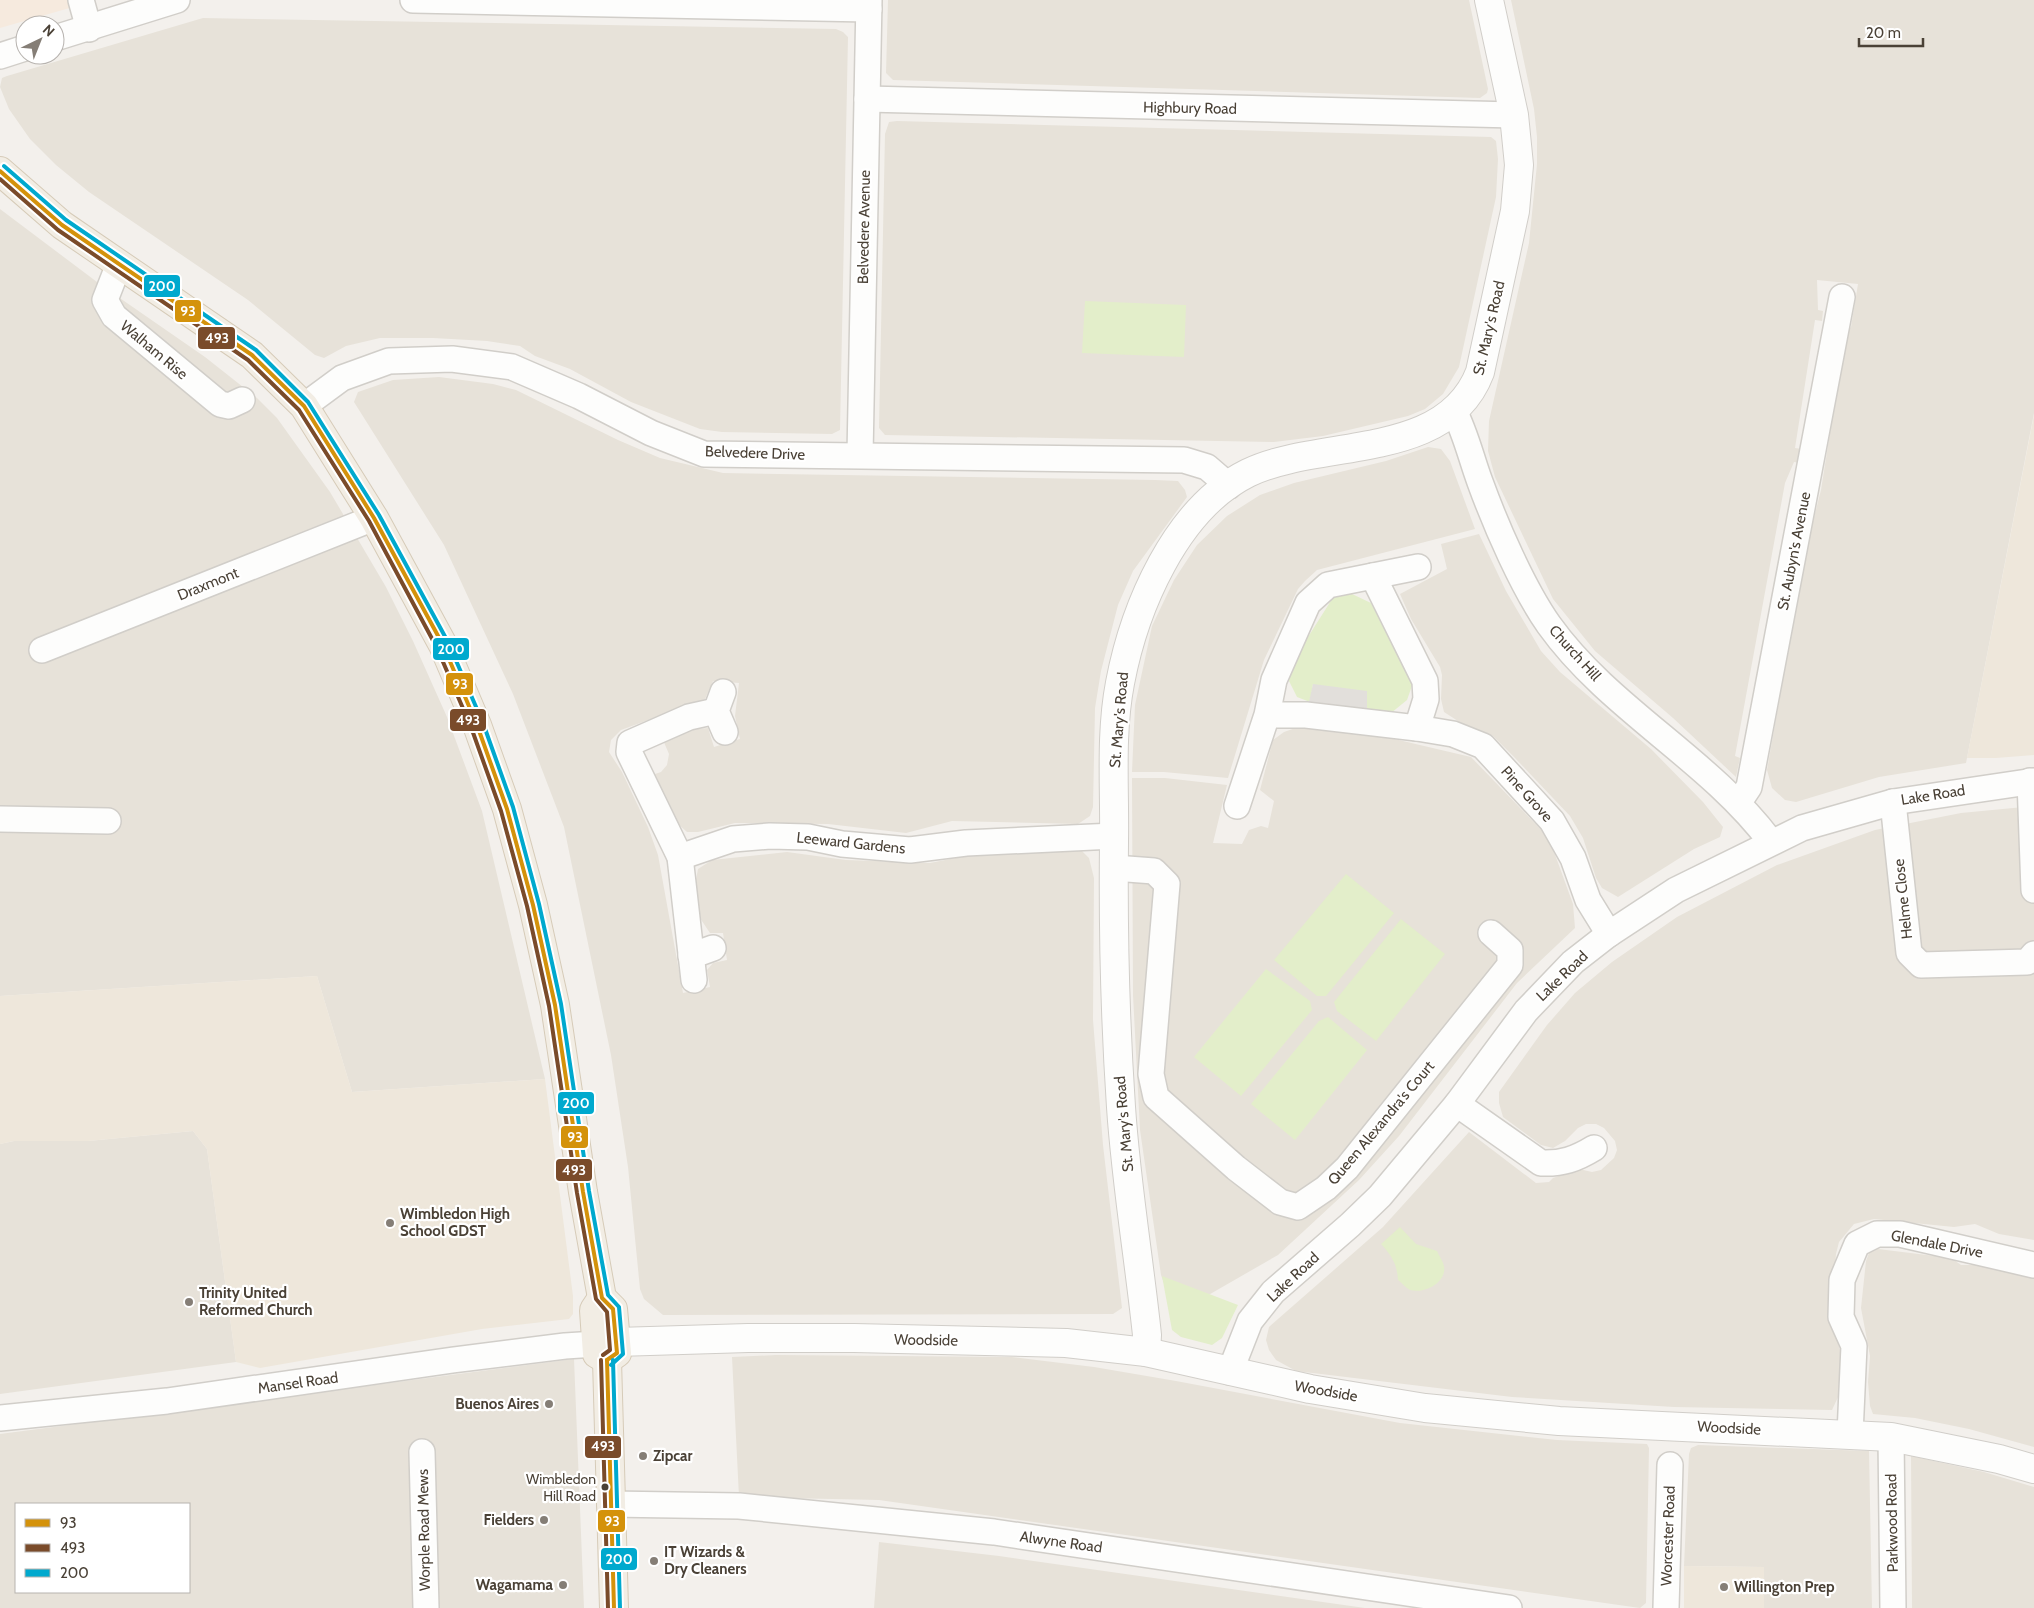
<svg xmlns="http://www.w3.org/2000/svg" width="2034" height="1608" viewBox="0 0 2034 1608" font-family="Cabin,sans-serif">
	<rect width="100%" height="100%" fill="#f3f0ec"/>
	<g fill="#e7e2d9" fill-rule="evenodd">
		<path d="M 888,0 L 1469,0 L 1488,89 L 1487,93 L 1480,98 L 893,80 L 886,73 Z"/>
		<path d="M 1511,0 L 2034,0 L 2034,413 L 1966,763 L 1879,777 L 1796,802 L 1785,800 L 1772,788 L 1767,770 L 1806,549 L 1821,490 L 1846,332 L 1851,327 L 1858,284 L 1817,280 L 1818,310 L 1823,311 L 1822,321 L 1815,320 L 1795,448 L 1802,449 L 1801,463 L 1794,462 L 1785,483 L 1735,756 L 1740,758 L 1736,777 L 1673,718 L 1595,651 L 1553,599 L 1495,477 L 1488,451 L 1489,421 L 1529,243 L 1537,164 L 1537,137 L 1534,109 Z"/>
		<path d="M 203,18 L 836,29 L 843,32 L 848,37 L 840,430 L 832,434 L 722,432 L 700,429 L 631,402 L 570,369 L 535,356 L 520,346 L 487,341 L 433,338 L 380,338 L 346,346 L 324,358 L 315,355 L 248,300 L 89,192 L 56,165 L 30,139 L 9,109 L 0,87 L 2,78 L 7,76 Z"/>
		<path d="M 897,121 L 1491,137 L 1496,141 L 1498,159 L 1496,197 L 1459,367 L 1443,394 L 1425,409 L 1408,416 L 1323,436 L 1274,442 L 885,435 L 879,428 L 885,134 L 889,122 Z"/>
		<path d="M 0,209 L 101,285 L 205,357 L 257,398 L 277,418 L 330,492 L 386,587 L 413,641 L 447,717 L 482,811 L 545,1079 L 352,1092 L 317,976 L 0,996 Z"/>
		<path d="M 439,377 L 493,384 L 516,390 L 618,440 L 660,458 L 723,473 L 1155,480 L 1178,481 L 1185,490 L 1187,497 L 1133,571 L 1118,605 L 1101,671 L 1095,708 L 1093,807 L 1090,816 L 1078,824 L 952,821 L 906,833 L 828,824 L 735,823 L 698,832 L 687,832 L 678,824 L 655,774 L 661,772 L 667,765 L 669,754 L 663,740 L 687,730 L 708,728 L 714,747 L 740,739 L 735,716 L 739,683 L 713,681 L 705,699 L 621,730 L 611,740 L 609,752 L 622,772 L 648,827 L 658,855 L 683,993 L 710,987 L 707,970 L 713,963 L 727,960 L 723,933 L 710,933 L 698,915 L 695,885 L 698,869 L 712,860 L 787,852 L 846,860 L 930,863 L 986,852 L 1082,851 L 1089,858 L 1094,878 L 1093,1020 L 1103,1145 L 1122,1308 L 1113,1314 L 663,1315 L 644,1299 L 640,1289 L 628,1167 L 611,1055 L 564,827 L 513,694 L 444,545 L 354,402 L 358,392 L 393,380 Z"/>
		<path d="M 1428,447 L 1441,449 L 1450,461 L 1475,529 L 1317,570 L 1305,581 L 1298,589 L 1264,660 L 1228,778 L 1164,772 L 1132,772 L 1135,705 L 1152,626 L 1174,580 L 1197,545 L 1227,516 L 1260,495 L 1294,483 L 1386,461 Z"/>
		<path d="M 1479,534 L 1506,591 L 1541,651 L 1560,672 L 1651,749 L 1703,802 L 1723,827 L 1720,837 L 1694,849 L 1618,897 L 1602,888 L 1596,878 L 1583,838 L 1570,816 L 1515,758 L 1493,736 L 1461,723 L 1444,712 L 1441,699 L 1442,675 L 1440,667 L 1411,619 L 1400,594 L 1447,569 L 1441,544 Z"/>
		<path d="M 1304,725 L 1373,734 L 1471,757 L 1549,838 L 1573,904 L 1575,928 L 1517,983 L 1399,1136 L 1359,1180 L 1278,1255 L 1205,1297 L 1167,1292 L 1161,1275 L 1140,1130 L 1133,995 L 1132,778 L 1165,778 L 1227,785 L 1213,843 L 1242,844 L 1249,830 L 1261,826 L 1268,828 L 1274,801 L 1260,790 L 1273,740 L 1284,732 Z"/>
		<path d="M 2034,806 L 2034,1240 L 1999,1234 L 1975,1224 L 1954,1227 L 1874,1219 L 1854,1224 L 1839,1242 L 1836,1254 L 1831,1315 L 1835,1335 L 1841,1352 L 1839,1395 L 1832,1410 L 1674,1407 L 1512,1397 L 1296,1371 L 1276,1360 L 1269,1350 L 1266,1340 L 1269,1327 L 1383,1227 L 1469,1132 L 1536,1183 L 1549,1182 L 1553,1178 L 1579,1169 L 1592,1172 L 1601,1170 L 1614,1158 L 1617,1150 L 1615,1141 L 1604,1128 L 1596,1124 L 1586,1124 L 1578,1128 L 1565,1141 L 1553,1148 L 1541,1145 L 1503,1117 L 1499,1103 L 1499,1092 L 1547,1025 L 1575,993 L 1612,962 L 1677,917 L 1777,865 L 1875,830 L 1961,813 Z"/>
		<path d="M 193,1131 L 207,1149 L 236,1362 L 0,1394 L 0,1144 L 14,1141 L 88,1141 Z"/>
		<path d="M 1878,1249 L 1951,1258 L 1961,1265 L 1996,1265 L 2034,1272 L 2034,1447 L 1969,1429 L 1915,1418 L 1873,1414 L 1870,1406 L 1868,1382 L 1870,1356 L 1861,1308 L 1866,1261 L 1869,1253 Z"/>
		<path d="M 776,1355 L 1012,1357 L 1094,1367 L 1176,1381 L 1400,1423 L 1557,1440 L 1647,1444 L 1649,1448 L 1646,1603 L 1640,1608 L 879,1500 L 739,1497 L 732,1357 Z"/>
		<path d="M 574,1359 L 584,1608 L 0,1608 L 0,1434 ZM 16,1504 L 189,1504 L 189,1592 L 16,1592 Z"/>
		<path d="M 1698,1445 L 1869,1451 L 1872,1608 L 1764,1608 L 1764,1567 L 1684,1566 L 1689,1454 L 1691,1448 Z"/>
		<path d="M 1911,1456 L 1984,1472 L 2034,1487 L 2034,1608 L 1912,1608 Z"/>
		<path d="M 879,1542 L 999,1556 L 1365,1608 L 874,1608 Z"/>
	</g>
	<path fill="#f6eade" d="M 0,0 L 78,0 L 80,5 L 0,28 Z"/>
	<g fill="#eee7db">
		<path d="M 2034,415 L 2034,755 L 1996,758 L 1967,758 Z"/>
		<path d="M 317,976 L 352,1092 L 545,1079 L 573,1296 L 573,1314 L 569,1319 L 482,1329 L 260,1368 L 236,1362 L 207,1149 L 193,1131 L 88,1141 L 14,1141 L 0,1144 L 0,996 Z"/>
		<path d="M 1684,1566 L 1764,1567 L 1764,1608 L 1684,1608 Z"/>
	</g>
	<g fill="#e3eeca">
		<path d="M 1085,301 L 1186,305 L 1184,357 L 1082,353 Z"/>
		<path d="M 1352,594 L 1371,603 L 1413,683 L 1407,700 L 1391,713 L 1367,715 L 1313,684 L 1310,702 L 1297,697 L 1289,681 L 1294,659 L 1334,596 Z"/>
		<path d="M 1346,874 L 1394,913 L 1326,996 L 1317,996 L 1274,960 Z"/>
		<path d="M 1401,919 L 1445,954 L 1376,1041 L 1337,1011 L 1334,1002 Z"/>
		<path d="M 1266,969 L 1310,1001 L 1312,1010 L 1241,1096 L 1194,1057 Z"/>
		<path d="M 1328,1017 L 1367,1050 L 1295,1140 L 1251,1104 L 1319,1021 Z"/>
		<path d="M 1400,1227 L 1416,1244 L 1437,1251 C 1439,1256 1443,1261 1444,1266 C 1447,1283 1424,1294 1410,1290 C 1406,1288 1402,1283 1398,1280 C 1397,1264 1392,1256 1381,1244 Z"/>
		<path d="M 1162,1276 L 1238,1305 L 1222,1338 L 1212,1345 L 1181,1337 L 1172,1330 Z"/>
	</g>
	<path fill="#e2dfdb" d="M 1313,684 L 1367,691 L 1367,715 L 1306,715 Z"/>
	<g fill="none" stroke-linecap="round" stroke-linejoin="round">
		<defs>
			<g id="minor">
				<path d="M 81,0 L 89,29"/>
				<path d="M 413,0 L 869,9"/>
				<path d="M 55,38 L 177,0"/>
				<path d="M 0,56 L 25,48"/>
				<path d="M 867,99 L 1514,115"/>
				<path d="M 119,264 L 105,300 L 114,316 L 220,404 L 229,406 L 242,400"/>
				<path d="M 304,406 L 342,378 L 389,361 L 452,359 L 512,367 L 579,396 L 651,433 L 704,454 L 1184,460 L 1207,467 L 1229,486"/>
				<path d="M 1454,411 C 1466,434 1471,458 1480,482 C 1496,526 1523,588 1549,625 C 1609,709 1709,759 1771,842"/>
				<path d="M 860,455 L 869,0"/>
				<path d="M 1373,576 L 1418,567"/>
				<path d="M 42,650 L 374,518"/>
				<path d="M 723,692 L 716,711 L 725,732"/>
				<path d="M 1417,728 L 1453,734 L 1483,746 L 1552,821 L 1573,858 L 1588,900 L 1609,934"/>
				<path d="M 2030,781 L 2034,890"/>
				<path d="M 1739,802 L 1749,787 L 1842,297"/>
				<path d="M 1893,802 L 1909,953 L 1921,965 L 2027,962 L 2034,954"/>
				<path d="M 1237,806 L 1267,715 L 1274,680 L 1308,603 L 1328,585 L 1373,576 L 1425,681 L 1426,699 L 1417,728 L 1306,715 L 1267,715"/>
				<path d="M 0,819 L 108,821"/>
				<path d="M 680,857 L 733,839 L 770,836 L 808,837 L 842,844 L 910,850 L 966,843 L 1114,836"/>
				<path d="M 1114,868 L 1154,871 L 1167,884 L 1151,1074 L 1156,1097 L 1236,1168 L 1280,1202 L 1298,1207 L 1326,1188 L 1347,1168 L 1510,965 L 1510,950 L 1491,933"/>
				<path d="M 691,956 L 713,948"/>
				<path d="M 694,980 L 680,857 L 629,752 L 630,743 L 689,717 L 716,711"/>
				<path d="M 1457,1104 L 1541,1163 C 1562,1164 1576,1159 1594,1148"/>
				<path d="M 1230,1372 L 1250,1321 L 1273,1292 L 1350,1225 L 1380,1196 L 1457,1104 L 1526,1011 L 1573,962 L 1609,934 L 1676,890 L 1802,828 L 1893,802 L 2034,781"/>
				<path d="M 0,1418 L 167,1401 L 453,1360 L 565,1346 L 596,1344"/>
				<path d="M 1850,1434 L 1854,1346 L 1841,1317 L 1842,1280 L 1857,1244 L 1877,1234 L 1900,1234 L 2034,1265"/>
				<path d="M 1891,1437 L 1893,1608"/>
				<path d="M 422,1452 L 426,1608"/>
				<path d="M 610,1504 L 739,1506 L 994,1532 L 1509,1608"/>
				<path d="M 1666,1608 L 1670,1465"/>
			</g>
			<g id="tertiary">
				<path d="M 617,1342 L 748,1338 L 854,1338 L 1066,1343 L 1146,1352 L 1310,1389 L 1425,1408 L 1559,1421 L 1891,1437 L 1999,1459 L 2034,1469"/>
				<path d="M 1146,1352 L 1147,1335 C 1139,1259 1126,1183 1121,1107 C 1115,1018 1113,930 1114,842 C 1115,789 1110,735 1120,683 C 1134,609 1175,509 1248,473 C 1320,438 1446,462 1480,372 L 1515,211 L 1519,165 L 1514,115 L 1489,0"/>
			</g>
			<g id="primary">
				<path d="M 0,171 L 62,225 L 252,355 L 304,406 L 374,518 L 443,645 L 477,725 L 507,809 L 533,905 L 555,1005 L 583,1192 L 602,1298 L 613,1309 L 617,1353 L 607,1360"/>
				<path d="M 602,1298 L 594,1310 L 597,1354 L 607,1360"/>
				<path d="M 607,1360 L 614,1608"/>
			</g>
		</defs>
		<use href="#minor" stroke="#d1cec9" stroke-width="28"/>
		<use href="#tertiary" stroke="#d1cec9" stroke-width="30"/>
		<use href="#primary" stroke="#d6cbb8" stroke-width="30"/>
		<use href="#minor" stroke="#fdfdfc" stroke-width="25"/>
		<use href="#tertiary" stroke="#fdfdfc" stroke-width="28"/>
		<use href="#primary" stroke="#f2ede4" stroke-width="28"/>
		<defs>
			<g id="bus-1">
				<path d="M 0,171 L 62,225 L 252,355 L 304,406 L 374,518 L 443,645 L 477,725 L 507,809 L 533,905 L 555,1005 L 583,1192 L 602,1298 L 613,1309 L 617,1353 L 607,1360"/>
				<path d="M 607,1360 L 614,1608"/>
			</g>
			<g id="bus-2">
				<path d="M 0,179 L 58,230 L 248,360 L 299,410 L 369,521 L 437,648 L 471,727 L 501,811 L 527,906 L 549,1006 L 577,1193 L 596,1299 L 607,1312 L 610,1350 L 603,1355"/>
				<path d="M 601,1360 L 608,1608"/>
			</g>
			<g id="bus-3">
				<path d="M 4,166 L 66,220 L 256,350 L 308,402 L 379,515 L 448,642 L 483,723 L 513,807 L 539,904 L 561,1004 L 589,1191 L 608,1295 L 619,1307 L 623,1354 L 611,1365"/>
				<path d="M 613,1360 L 620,1608"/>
			</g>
		</defs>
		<use href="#bus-1" stroke="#fff" stroke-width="8"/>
		<use href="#bus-2" stroke="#fff" stroke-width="8"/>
		<use href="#bus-3" stroke="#fff" stroke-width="8"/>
		<use href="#bus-1" stroke="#d4920b" stroke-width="4"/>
		<use href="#bus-2" stroke="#7a4b2a" stroke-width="4"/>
		<use href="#bus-3" stroke="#00a9ce" stroke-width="4"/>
	</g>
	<g fill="#857e76" stroke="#fff" stroke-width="2">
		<circle cx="390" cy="1223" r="5"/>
		<circle cx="189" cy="1302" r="5"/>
		<circle cx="549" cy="1404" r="5"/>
		<circle cx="643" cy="1456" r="5"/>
		<circle cx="544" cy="1520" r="5"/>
		<circle cx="654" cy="1561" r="5"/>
		<circle cx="563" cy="1585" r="5"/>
		<circle cx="1724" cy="1587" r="5"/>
	</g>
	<circle fill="#4a4136" stroke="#fff" stroke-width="2" cx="605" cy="1487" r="4.5"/>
	<g text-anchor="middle" stroke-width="4.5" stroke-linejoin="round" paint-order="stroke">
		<g font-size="14" fill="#4a4136" stroke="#fff" text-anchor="end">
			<text x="596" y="1484">Wimbledon<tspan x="596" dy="17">Hill Road</tspan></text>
		</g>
		<g font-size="15" fill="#4a4136" stroke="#fff">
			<text transform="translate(1190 108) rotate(1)" y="5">Highbury Road</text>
			<text transform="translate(864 227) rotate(-89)" y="5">Belvedere Avenue</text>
			<text transform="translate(1489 328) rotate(-77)" y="5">St. Mary's Road</text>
			<text transform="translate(154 350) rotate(40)" y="5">Walham Rise</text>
			<text transform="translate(755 453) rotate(2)" y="5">Belvedere Drive</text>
			<text transform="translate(1794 551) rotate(-79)" y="5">St. Aubyn's Avenue</text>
			<text transform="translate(208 584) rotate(-22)" y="5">Draxmont</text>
			<text transform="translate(1575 653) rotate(48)" y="5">Church Hill</text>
			<text transform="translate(1119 720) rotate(-85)" y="5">St. Mary's Road</text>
			<text transform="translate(1527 794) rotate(48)" y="5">Pine Grove</text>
			<text transform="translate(1933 795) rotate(-9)" y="5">Lake Road</text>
			<text transform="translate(851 843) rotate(6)" y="5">Leeward Gardens</text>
			<text transform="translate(1903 899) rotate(-96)" y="5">Helme Close</text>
			<text transform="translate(1562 976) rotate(-44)" y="5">Lake Road</text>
			<text transform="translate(1381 1123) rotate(-50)" y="5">Queen Alexandra's Court</text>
			<text transform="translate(1124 1124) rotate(-95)" y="5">St. Mary's Road</text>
			<text transform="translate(1937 1244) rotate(11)" y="5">Glendale Drive</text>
			<text transform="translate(1293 1277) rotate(-43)" y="5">Lake Road</text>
			<text transform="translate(926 1340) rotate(1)" y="5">Woodside</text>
			<text transform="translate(298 1383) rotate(-8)" y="5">Mansel Road</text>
			<text transform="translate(1326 1391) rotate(10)" y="5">Woodside</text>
			<text transform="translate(1729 1428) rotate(3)" y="5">Woodside</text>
			<text transform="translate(1892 1523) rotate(-91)" y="5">Parkwood Road</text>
			<text transform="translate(424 1530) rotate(-91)" y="5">Worple Road Mews</text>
			<text transform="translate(1668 1536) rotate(-88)" y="5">Worcester Road</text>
			<text transform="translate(1061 1542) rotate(8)" y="5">Alwyne Road</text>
		</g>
		<g font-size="15" font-weight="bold" fill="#4a4136" stroke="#fff" text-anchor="start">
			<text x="400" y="1219">Wimbledon High<tspan x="400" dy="17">School GDST</tspan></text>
			<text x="199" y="1298">Trinity United<tspan x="199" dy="17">Reformed Church</tspan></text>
			<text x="539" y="1409" text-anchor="end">Buenos Aires</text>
			<text x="653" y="1461">Zipcar</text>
			<text x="534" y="1525" text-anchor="end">Fielders</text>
			<text x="664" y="1557">IT Wizards &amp;<tspan x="664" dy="17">Dry Cleaners</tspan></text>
			<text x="553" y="1590" text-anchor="end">Wagamama</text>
			<text x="1734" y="1592">Willington Prep</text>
		</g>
	</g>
	<g stroke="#fff" stroke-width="2">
		<rect x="143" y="274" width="38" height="24" rx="5" fill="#00a9ce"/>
		<rect x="174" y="299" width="28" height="24" rx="5" fill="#d4920b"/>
		<rect x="197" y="326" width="39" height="24" rx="5" fill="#7a4b2a"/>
		<rect x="432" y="637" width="38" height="24" rx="5" fill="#00a9ce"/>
		<rect x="445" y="672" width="29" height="24" rx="5" fill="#d4920b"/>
		<rect x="449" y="708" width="38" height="24" rx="5" fill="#7a4b2a"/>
		<rect x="557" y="1091" width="38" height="24" rx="5" fill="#00a9ce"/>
		<rect x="560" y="1125" width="29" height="24" rx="5" fill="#d4920b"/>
		<rect x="555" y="1158" width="38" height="24" rx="5" fill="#7a4b2a"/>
		<rect x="584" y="1435" width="38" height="24" rx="5" fill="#7a4b2a"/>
		<rect x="597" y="1509" width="29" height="24" rx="5" fill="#d4920b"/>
		<rect x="600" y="1547" width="38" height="24" rx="5" fill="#00a9ce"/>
	</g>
	<g font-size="14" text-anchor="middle" font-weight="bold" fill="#fff">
		<text x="162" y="291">200</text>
		<text x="188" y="316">93</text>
		<text x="217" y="343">493</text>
		<text x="451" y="654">200</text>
		<text x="460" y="689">93</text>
		<text x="468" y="725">493</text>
		<text x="576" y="1108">200</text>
		<text x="575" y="1142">93</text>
		<text x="574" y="1175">493</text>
		<text x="603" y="1451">493</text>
		<text x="612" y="1526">93</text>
		<text x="619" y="1564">200</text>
	</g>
	<rect x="15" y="1503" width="175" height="90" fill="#ffffff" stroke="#b7b3af"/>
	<rect x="25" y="1519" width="25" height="8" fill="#d4920b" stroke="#b7b3af"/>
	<text x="60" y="1528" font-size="15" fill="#4a4136">93</text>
	<rect x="25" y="1544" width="25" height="8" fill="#7a4b2a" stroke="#b7b3af"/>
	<text x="60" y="1553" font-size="15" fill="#4a4136">493</text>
	<rect x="25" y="1569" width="25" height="8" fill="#00a9ce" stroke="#b7b3af"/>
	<text x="60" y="1578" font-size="15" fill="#4a4136">200</text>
	<g transform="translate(40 40) rotate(43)"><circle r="24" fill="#ffffff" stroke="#b7b3af"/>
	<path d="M0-4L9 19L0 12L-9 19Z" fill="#857e76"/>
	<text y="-8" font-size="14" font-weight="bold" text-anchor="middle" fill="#4a4136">N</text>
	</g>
	<path d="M1859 38v8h64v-8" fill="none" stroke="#4a4136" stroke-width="2.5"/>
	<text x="1866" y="38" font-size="15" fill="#4a4136" stroke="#ffffff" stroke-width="4" paint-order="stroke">20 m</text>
</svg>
